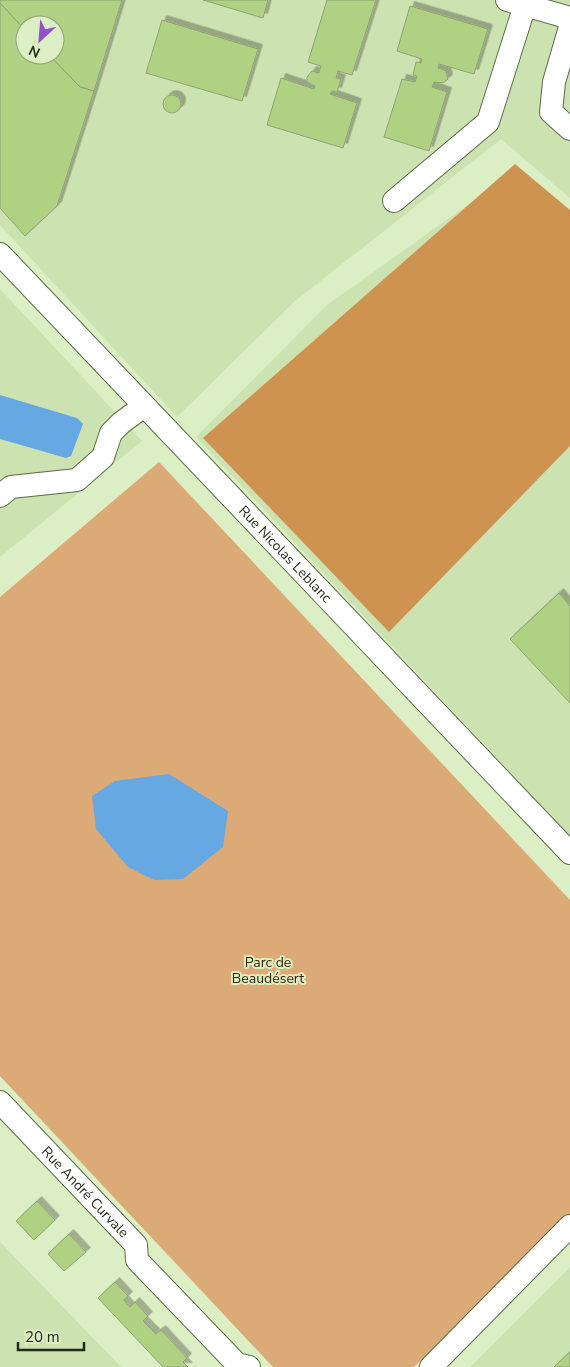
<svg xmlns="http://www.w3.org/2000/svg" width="570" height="1367" viewBox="0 0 570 1367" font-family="'Nunito Sans',sans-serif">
	<defs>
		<filter id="shadow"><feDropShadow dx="4.5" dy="-4.5" stdDeviation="0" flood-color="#0004"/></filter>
	</defs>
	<rect width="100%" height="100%" fill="#dbeec4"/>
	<g fill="#cde2b1" fill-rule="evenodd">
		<path d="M 0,0 L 570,0 L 570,198 L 501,139 L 295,301 L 177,417 L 0,225 ZM 25,25 L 55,25 L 55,55 L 25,55 Z"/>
		<path d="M 500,182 L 570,248 L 570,836 L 196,437 L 327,305 Z"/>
		<path d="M 0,289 L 142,441 L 0,557 Z"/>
		<path d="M 0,1242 L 121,1367 L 0,1367 Z"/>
		<path d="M 570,1267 L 570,1367 L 470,1367 Z"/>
	</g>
	<path fill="#dcaa76" d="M 159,462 L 570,900 L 570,1214 L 414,1367 L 273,1367 L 0,1076 L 0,597 Z"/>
	<path fill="#ce9251" d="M 515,164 L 570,210 L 570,446 L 389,632 L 203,438 Z"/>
	<g fill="#65a8e2">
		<path d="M 0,395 L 77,418 L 83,424 L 71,456 L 66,458 L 0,439 Z"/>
		<path d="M 169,774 L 228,811 L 223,847 L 183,879 L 154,880 L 128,867 L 96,829 L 92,796 L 115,781 Z"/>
	</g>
	<g fill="#b1d182" stroke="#90a17a" filter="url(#shadow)">
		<path d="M 0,0 L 122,0 L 94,91 L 80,87 L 49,55 L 55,55 L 55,25 L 25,25 L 25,30 L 0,3 Z"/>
		<path d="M 203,0 L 268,0 L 263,18 Z"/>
		<path d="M 327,0 L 376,0 L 352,75 L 338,71 L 336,78 L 341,79 L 337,92 L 332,91 L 330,94 L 357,103 L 343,148 L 267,125 L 281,78 L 314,89 L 315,86 L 307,82 L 307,77 L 312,71 L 319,73 L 321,66 L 308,62 Z"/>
		<path d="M 0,3 L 25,30 L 25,55 L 49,55 L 80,87 L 94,91 L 57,206 L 25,236 L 0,208 Z"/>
		<path d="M 410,6 L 488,29 L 474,74 L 439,64 L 438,68 L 446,71 L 448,79 L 443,83 L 434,82 L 432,87 L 447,92 L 429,151 L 384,137 L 402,79 L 415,82 L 417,76 L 413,75 L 416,62 L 421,63 L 422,59 L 397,51 Z"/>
		<path d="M 162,20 L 258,49 L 242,101 L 146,73 Z"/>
		<circle cx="172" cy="104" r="9"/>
		<path d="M 559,593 L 570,606 L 570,703 L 510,639 Z"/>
		<path d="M 37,1201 L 55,1220 L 34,1240 L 16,1221 Z"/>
		<path d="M 69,1234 L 86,1252 L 64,1271 L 48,1254 Z"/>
		<path d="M 115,1282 L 128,1296 L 124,1300 L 130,1307 L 135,1302 L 148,1316 L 143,1321 L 156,1334 L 161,1330 L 187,1358 L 183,1362 L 188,1367 L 163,1367 L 98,1298 Z"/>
		<path d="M 570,1352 L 570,1367 L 554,1367 Z"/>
	</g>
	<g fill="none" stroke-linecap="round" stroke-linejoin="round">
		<defs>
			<g id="minor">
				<path d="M 507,0 L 570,18"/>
				<path d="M 570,27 L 554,82 L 551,112 L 570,129"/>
				<path d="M 394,201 L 488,122 L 525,5"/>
				<path id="s1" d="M 0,254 L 570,853"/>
				<path d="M 0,496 L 11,487 L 77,480 L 103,457 L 111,433 L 121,423 L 144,406"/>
				<path id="s2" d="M 0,1102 L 136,1245 L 137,1260 L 237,1364 L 249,1367"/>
				<path d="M 431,1367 L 570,1226"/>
			</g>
		</defs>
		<use href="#minor" stroke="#5c6b47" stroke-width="24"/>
		<use href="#minor" stroke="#fff" stroke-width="22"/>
	</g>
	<g text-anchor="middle" stroke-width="4" stroke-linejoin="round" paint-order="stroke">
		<g font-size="14" fill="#232919" stroke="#dbeec4">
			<text dy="5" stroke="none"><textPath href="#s1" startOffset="414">Rue Nicolas Leblanc</textPath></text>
			<text dy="5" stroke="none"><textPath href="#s2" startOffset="124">Rue André Curvale</textPath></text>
		</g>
		<g font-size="14" fill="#3b2305" stroke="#dbeec4">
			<text x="268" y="967">Parc de<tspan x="268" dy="16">Beaudésert</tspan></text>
		</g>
	</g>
	<g transform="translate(40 40) rotate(206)"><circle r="24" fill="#dbeec4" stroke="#919f80"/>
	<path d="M0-4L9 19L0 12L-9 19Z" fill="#9151c7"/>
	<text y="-8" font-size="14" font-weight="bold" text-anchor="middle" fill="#232919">N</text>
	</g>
	<path d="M18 1342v8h66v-8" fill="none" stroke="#232919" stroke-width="2.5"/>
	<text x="25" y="1342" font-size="15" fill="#232919" stroke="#dbeec4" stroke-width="4" paint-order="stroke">20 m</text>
</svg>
